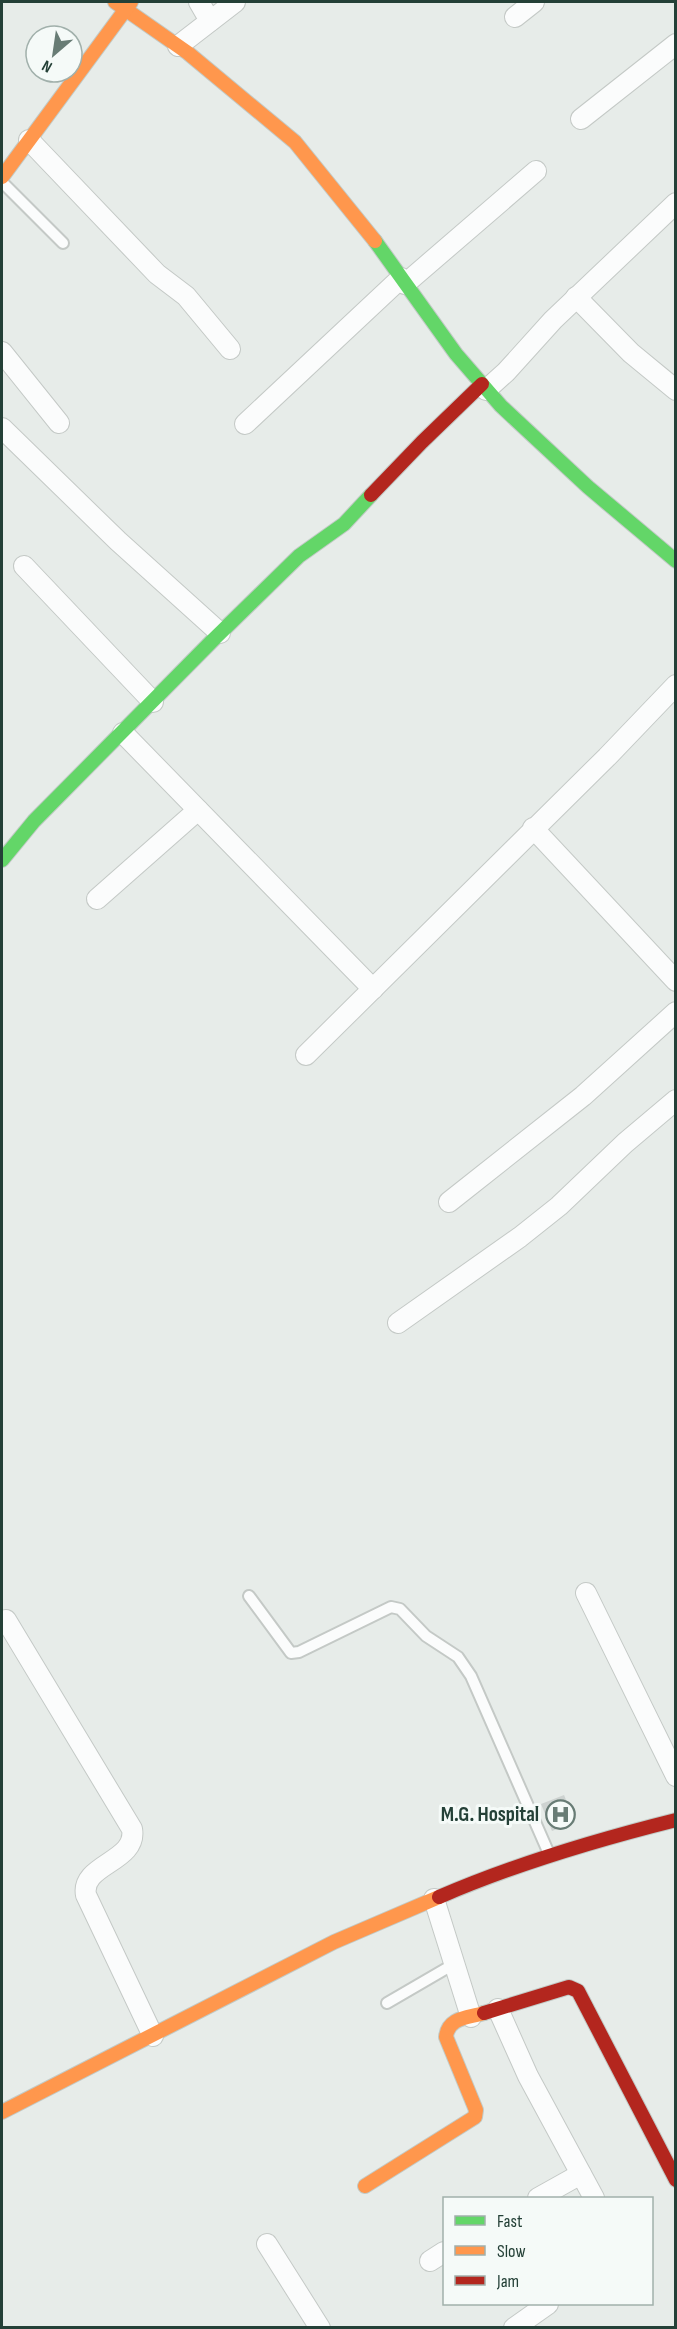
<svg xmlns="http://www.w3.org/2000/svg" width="677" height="2329" viewBox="0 0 677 2329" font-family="'Sofia Sans Condensed',sans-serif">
	<rect width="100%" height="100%" fill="#e7ece9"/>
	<path fill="#ced3d1" d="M 564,1795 L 575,1822 L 552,1831 L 541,1804 Z"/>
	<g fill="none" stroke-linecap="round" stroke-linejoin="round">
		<defs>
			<g id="lane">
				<path d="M 2,182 L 63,243"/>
				<path d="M 249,1596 L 291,1653 L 299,1652 L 391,1607 L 400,1609 L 426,1636 L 458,1657 L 471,1676 L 550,1856"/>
				<path d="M 387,2003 L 454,1964"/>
			</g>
			<g id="street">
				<path d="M 199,2 L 210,21"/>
				<path d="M 515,17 L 534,2"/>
				<path d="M 178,46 L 235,2"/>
				<path d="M 581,119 L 676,44"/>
				<path d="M 29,140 L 157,274 L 186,296 L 230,349"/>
				<path d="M 405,284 L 536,171"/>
				<path d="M 576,297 L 631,353 L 676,390"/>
				<path d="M 2,352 L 59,423"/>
				<path d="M 486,390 L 506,372 L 553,320 L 676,203"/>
				<path d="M 245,424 L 401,278"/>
				<path d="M 2,428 L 118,541 L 220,633"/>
				<path d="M 24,566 L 153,702"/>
				<path d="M 123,733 L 373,989"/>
				<path d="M 533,828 L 676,981"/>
				<path d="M 97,899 L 198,810"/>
				<path d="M 306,1055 L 607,757 L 676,685"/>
				<path d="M 449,1202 L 583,1096 L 676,1012"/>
				<path d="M 398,1323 L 520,1237 L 559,1206 L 625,1143 L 676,1100"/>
				<path d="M 586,1593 L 676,1776"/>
				<path d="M 6,1620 L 132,1829 C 138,1862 80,1864 86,1895 L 153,2036"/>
				<path d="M 434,1899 L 471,2017"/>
				<path d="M 498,2009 L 528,2076 L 594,2198"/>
				<path d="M 538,2198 L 581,2174"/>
				<path d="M 267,2244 L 320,2328"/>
				<path d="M 430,2261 L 444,2252"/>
				<path d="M 514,2328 L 548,2304"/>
			</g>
			<g id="fast">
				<path d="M 375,241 L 456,354 L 501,406 L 588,487 L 676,561"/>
				<path d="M 2,860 L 34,821 L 213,640 L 299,556 L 344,524 L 371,495"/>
			</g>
			<g id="slow">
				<path d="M 115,2 L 188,53 L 295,142 L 375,241"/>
				<path d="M 2,177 L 131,2"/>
				<path d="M 2,2112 L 334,1942 L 439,1897"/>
				<path d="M 365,2186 L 475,2117 L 476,2110 L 446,2037 C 448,2017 468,2018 484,2013"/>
			</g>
			<g id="jam">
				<path d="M 371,495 L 422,442 L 482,384"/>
				<path d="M 439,1897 C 515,1864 596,1840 676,1820"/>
				<path d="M 484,2013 L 569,1987 L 578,1991 L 676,2180"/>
			</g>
		</defs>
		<use href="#lane" stroke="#c4c9c6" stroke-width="14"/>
		<use href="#street" stroke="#c4c9c6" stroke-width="22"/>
		<use href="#fast" stroke="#c2cac6" stroke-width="16"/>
		<use href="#slow" stroke="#c2cac6" stroke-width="16"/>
		<use href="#jam" stroke="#c2cac6" stroke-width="16"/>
		<use href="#lane" stroke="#fbfcfc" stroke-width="10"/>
		<use href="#street" stroke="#fbfcfc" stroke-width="20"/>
		<use href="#fast" stroke="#63d668" stroke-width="14"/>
		<use href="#slow" stroke="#ff974d" stroke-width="14"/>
		<use href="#jam" stroke="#b3261e" stroke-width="14"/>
	</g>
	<defs>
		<symbol id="hospital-ring" viewBox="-11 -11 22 22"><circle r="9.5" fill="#f5faf8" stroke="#687c75" stroke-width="1.5"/><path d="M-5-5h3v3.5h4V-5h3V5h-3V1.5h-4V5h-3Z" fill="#687c75"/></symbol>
	</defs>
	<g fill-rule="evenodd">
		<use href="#hospital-ring" x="544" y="1798" width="33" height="33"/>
	</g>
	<g text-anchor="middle" stroke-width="6" stroke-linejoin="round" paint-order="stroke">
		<g font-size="21" font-weight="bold" fill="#244037" stroke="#f5faf8" text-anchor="end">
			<text x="539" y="1821">M.G. Hospital</text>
		</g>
	</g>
	<rect width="677" height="2329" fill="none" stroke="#244037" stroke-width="6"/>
	<rect x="443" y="2197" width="210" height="108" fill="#f5faf8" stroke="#a1b0ab" stroke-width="1.5"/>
	<rect x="455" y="2216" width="30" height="9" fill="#63d668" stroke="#a1b0ab" stroke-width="1.5"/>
	<text x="497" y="2227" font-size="18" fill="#244037">Fast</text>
	<rect x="455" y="2246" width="30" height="9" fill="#ff974d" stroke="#a1b0ab" stroke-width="1.5"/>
	<text x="497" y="2257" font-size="18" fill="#244037">Slow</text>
	<rect x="455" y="2276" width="30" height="9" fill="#b3261e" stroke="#a1b0ab" stroke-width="1.5"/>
	<text x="497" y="2287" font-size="18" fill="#244037">Jam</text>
	<g transform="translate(54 54) rotate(209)"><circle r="28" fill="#f5faf8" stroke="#a1b0ab" stroke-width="1.5"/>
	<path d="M0-4.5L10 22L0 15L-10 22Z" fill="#687c75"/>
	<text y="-9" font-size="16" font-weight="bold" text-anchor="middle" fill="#244037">N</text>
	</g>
</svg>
